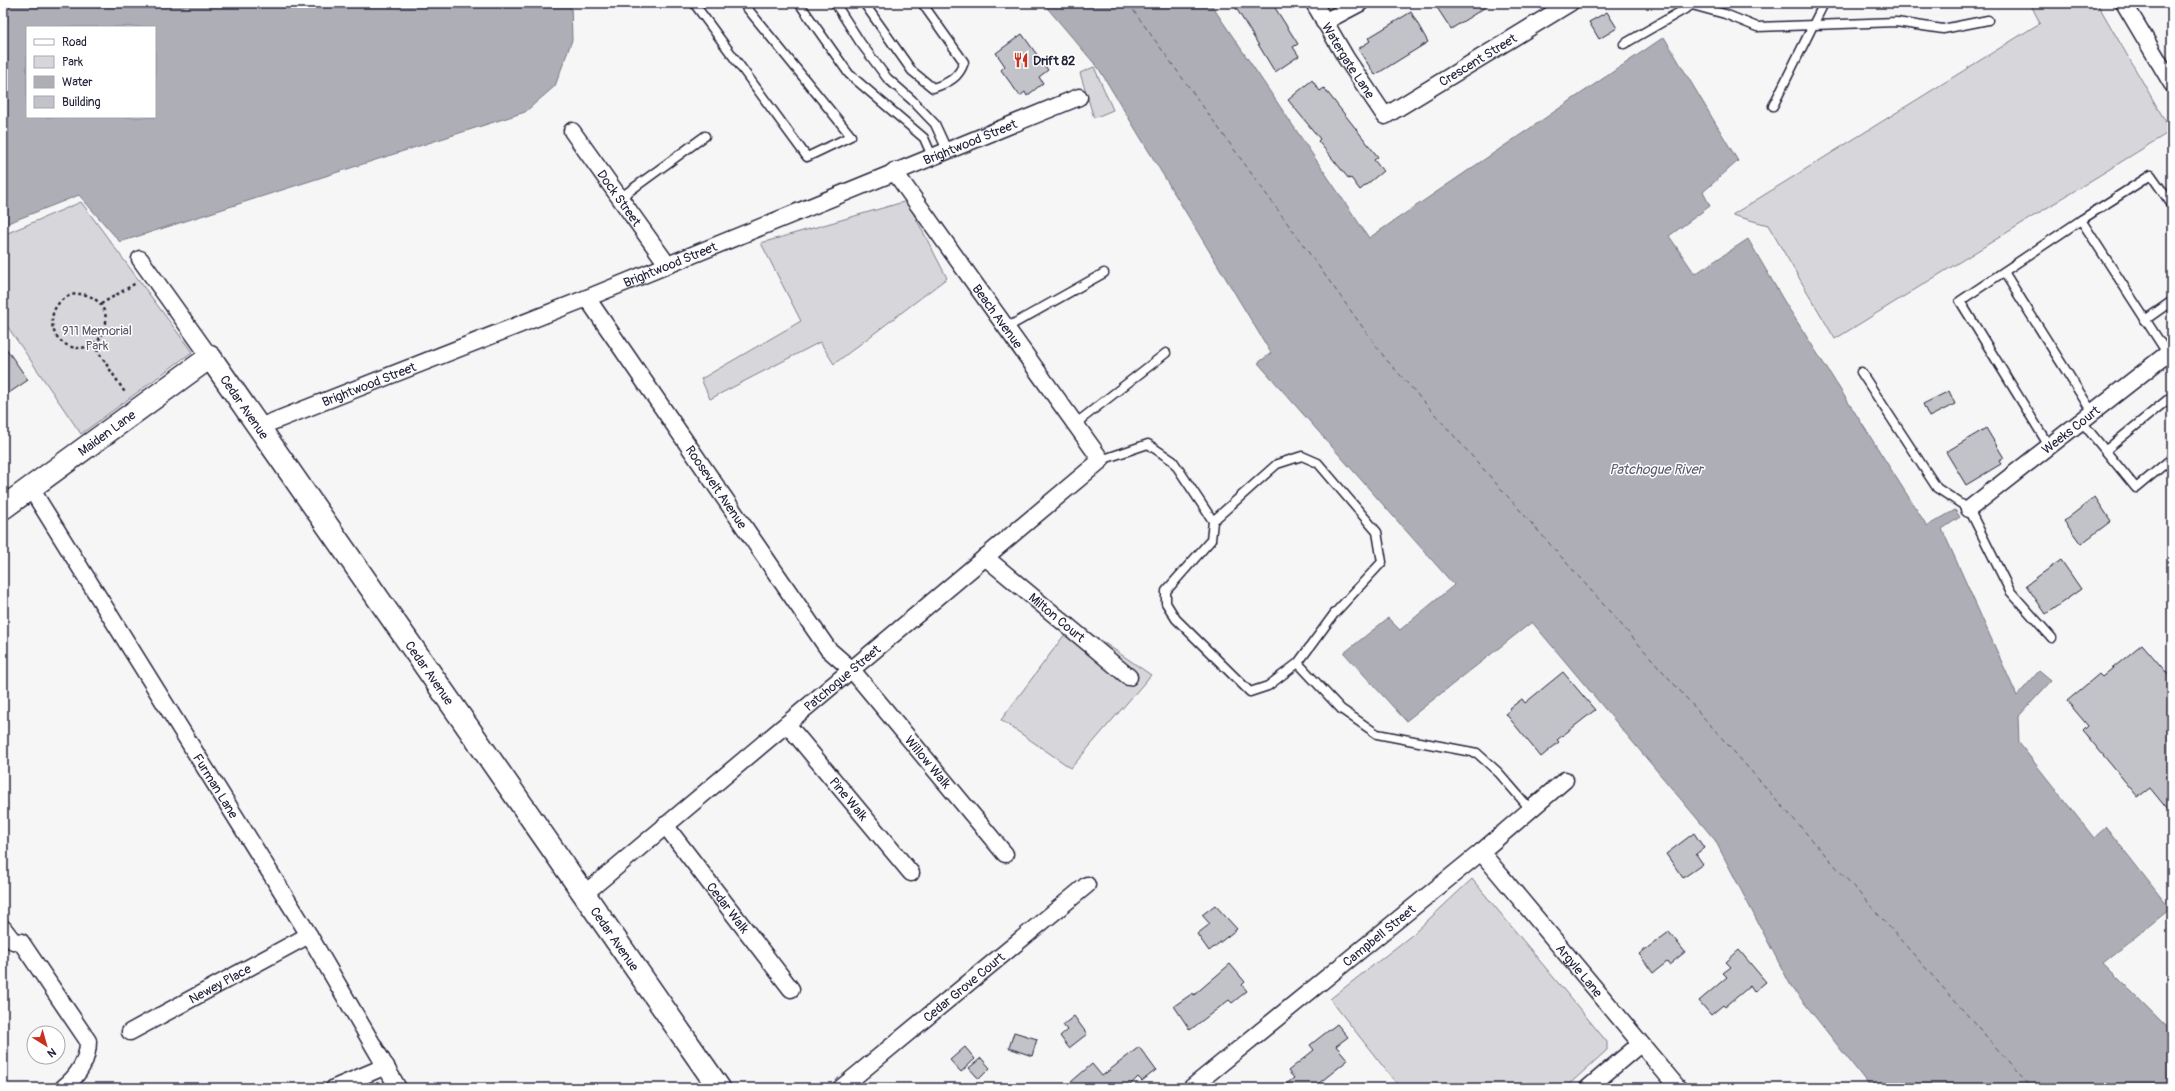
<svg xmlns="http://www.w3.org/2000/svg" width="2175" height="1091" viewBox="0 0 2175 1091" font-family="Pangolin,sans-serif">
	<rect width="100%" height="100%" fill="#f6f6f7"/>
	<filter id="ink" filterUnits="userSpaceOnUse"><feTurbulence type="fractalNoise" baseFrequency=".025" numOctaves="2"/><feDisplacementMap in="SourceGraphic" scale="8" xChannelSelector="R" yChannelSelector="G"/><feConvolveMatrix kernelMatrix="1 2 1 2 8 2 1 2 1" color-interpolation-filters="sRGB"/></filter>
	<g filter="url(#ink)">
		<g fill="#d7d7db" stroke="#7c7c8b">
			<path d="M 2030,3 L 2097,3 L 2171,131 L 1835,339 L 1768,225 L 1732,215 L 2040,23 Z"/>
			<path d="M 1094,67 L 1113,110 L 1094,118 L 1080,73 Z"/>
			<path d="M 907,201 L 947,278 L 834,364 L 820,342 L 710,399 L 701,379 L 801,321 L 761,243 Z"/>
			<path d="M 81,202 L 192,352 L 81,434 L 3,320 L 3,235 Z"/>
			<path d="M 1074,622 L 1151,675 L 1071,768 L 1001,720 Z"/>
			<path d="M 1472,879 L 1607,1042 L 1607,1050 L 1565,1088 L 1400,1088 L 1330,999 L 1412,935 Z"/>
		</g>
		<g fill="#aeaeb7" stroke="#767685" fill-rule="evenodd">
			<path d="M 3,3 L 571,3 L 572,40 L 555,86 L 525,112 L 120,242 L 79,195 L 3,225 ZM 27,27 L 155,27 L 155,117 L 27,117 Z"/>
			<path d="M 1043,3 L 1210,3 L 1369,238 L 1664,37 L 1738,161 L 1703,192 L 1710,206 L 1669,236 L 1695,274 L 1748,239 L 1784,301 L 1927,526 L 1955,510 L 1960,517 L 1942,529 L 2017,696 L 2039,671 L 2051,681 L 2018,717 L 2019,743 L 2094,838 L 2106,827 L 2170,909 L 2103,963 L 2172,1032 L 2172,1088 L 1871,1088 L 1791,986 L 1715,840 L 1532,622 L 1406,721 L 1344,653 L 1388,618 L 1400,630 L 1454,585 L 1258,363 L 1271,353 L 1099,69 Z"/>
		</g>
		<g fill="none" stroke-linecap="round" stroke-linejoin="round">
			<path stroke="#5a5a6d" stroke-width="1" stroke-dasharray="5 4" stroke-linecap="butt" d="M 1128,3 L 1385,358 L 2032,1088"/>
		</g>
		<g fill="#c2c2c9" stroke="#22223b">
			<path d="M 1233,3 L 1272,3 L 1298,44 L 1293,47 L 1299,56 L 1275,72 Z"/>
			<path d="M 1434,3 L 1492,3 L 1451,29 Z"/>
			<path d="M 1411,12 L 1428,42 L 1375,75 L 1358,49 L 1370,41 L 1368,38 Z"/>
			<path d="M 1607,12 L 1617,28 L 1599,39 L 1589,22 Z"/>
			<path d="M 1022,34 L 1048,70 L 1039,77 L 1043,83 L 1027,96 L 1025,92 L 1020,96 L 1001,70 L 1005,66 L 996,53 Z"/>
			<path d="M 1312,80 L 1320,91 L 1324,88 L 1378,157 L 1374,160 L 1383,171 L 1360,190 L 1351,178 L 1349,179 L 1318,141 L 1320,139 L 1288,100 Z"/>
			<path d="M 3,344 L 28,380 L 3,397 Z"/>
			<path d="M 1949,391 L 1955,404 L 1929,417 L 1923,404 Z"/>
			<path d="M 1986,428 L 2004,458 L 1999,461 L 2001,464 L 1966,485 L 1946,452 Z"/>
			<path d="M 2095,497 L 2111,521 L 2081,544 L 2064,521 Z"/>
			<path d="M 2061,560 L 2081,589 L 2046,614 L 2026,585 Z"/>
			<path d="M 2142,644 L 2172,679 L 2172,815 L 2150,788 L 2138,797 L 2083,731 L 2088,726 L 2067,701 L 2099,674 L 2102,677 Z"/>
			<path d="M 1563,672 L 1595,710 L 1557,740 L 1559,742 L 1541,757 L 1506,714 L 1511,710 L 1510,708 L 1522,699 L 1525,703 Z"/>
			<path d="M 1694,833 L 1704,848 L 1696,854 L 1703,864 L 1683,878 L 1666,854 Z"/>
			<path d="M 1215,905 L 1237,929 L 1209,951 L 1197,934 L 1210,924 L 1202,915 Z"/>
			<path d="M 1669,932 L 1685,952 L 1669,965 L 1667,962 L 1653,973 L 1639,954 Z"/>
			<path d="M 1739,950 L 1766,982 L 1754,992 L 1750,986 L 1725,1007 L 1723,1005 L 1711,1015 L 1699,1001 L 1727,977 L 1723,973 L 1731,967 L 1726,962 Z"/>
			<path d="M 1230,964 L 1245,982 L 1242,985 L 1247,991 L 1232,1003 L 1229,1000 L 1190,1030 L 1174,1006 L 1193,993 L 1194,995 Z"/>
			<path d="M 1074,1016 L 1087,1034 L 1069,1048 L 1060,1036 L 1067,1030 L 1063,1025 Z"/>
			<path d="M 1337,1024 L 1348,1037 L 1336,1046 L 1348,1060 L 1313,1088 L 1281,1088 L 1294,1078 L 1288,1071 L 1314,1050 L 1310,1045 Z"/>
			<path d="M 1014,1032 L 1037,1039 L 1032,1056 L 1009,1048 Z"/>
			<path d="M 965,1047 L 975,1059 L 961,1072 L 950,1060 Z"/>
			<path d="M 1139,1047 L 1156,1070 L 1142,1081 L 1138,1077 L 1127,1088 L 1064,1088 L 1092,1064 L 1102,1076 Z"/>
			<path d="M 981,1058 L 990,1068 L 979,1079 L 969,1068 Z"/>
		</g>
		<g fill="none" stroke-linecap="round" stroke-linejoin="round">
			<defs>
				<g id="lane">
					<path d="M 700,3 L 696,6 L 807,157 L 851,136 L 743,3"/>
					<path d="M 799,3 L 849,74 L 924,138 L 932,156"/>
					<path d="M 835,3 L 860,42 L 887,78 L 912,100 L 935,124 L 947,150"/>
					<path d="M 864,3 L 912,71 L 933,88 C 948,83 959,78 964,62 L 922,3"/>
					<path d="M 1624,44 L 1692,5 L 1725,14 L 1757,27 L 1896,22 L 1943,29 L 1988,20"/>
					<path d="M 1773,106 L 1824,3"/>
					<path d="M 620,198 L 705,136"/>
					<path d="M 2081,220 L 2151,175 L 2172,205"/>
					<path d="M 2004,272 L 2092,412"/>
					<path d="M 2145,320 L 2172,301"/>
					<path d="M 1006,328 L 1104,273"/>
					<path d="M 1861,372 L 1937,488 L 1969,509 L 2010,591 L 2052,638"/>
					<path d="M 2081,421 L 2136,488 L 2172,458"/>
					<path d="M 1075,424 L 1166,353"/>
					<path d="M 2049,446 L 1960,301 L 2081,220 L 2169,356"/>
					<path d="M 2106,450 L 2172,396"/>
					<path d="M 1101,460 L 1148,444 L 1173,461 L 1213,521 L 1211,540 L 1166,591 L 1166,603 L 1176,619 L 1250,692 L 1268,686 L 1298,663 L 1341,709 L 1377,734 L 1477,753 L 1499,773 L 1531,810"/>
					<path d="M 1213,521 L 1277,464 L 1302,456 L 1318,463 L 1377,532 L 1382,562 L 1334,614 L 1298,663"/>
				</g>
				<g id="street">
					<path id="s1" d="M 1314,3 L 1346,58 L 1385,116 L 1570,3"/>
					<path d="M 2124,3 L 2172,84"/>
					<path d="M 1324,22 L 1360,3"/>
					<path id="s2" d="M 572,131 L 667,264"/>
					<path d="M 140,259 L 210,357"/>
					<path id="s3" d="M 587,298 L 828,649 L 852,670 L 1005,854"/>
					<path id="s4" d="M 259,427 L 587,298 L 1079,97"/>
					<path id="s5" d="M 30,487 L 309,935 L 398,1088"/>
					<path id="s6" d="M 1969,509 L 2172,350"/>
					<path id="s7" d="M 985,557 L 1129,677"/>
					<path id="s8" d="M 787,724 L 911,873"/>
					<path id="s9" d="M 665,825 L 791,989"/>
					<path id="s10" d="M 1481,852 L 1678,1088"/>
					<path id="s11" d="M 583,895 L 1101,460 L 894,171"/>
					<path d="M 3,928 L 13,941 L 21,942 L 88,1041 C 88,1061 78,1076 63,1088"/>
					<path id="s12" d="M 130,1032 L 309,935"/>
					<path d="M 334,1088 L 386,1066"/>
					<path id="s13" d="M 841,1088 L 1087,885"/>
					<path id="s14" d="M 1191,1088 L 1481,852 L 1565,780"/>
					<path d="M 1588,1088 L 1640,1044"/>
				</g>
				<g id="secondary">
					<path id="s15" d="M 3,508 L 210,357 L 719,1088"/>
				</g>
			</defs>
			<use href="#lane" stroke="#22223b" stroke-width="11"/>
			<use href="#street" stroke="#22223b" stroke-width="19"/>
			<use href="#secondary" stroke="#22223b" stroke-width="25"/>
			<g stroke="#22223b" stroke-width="2.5" stroke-dasharray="3 3" stroke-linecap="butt">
				<circle cx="79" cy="321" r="27"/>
				<path d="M 101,304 L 136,283"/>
				<path d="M 93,344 L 126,394"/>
			</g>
			<use href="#lane" stroke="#fff" stroke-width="8"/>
			<use href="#street" stroke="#fff" stroke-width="16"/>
			<use href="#secondary" stroke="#fff" stroke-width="22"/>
		</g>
	</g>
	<defs>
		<symbol id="restaurant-bare" viewBox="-9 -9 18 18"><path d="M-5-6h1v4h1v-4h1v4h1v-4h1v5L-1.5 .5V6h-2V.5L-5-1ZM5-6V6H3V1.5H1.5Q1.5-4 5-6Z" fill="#c8321e" stroke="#fff" stroke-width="2.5" paint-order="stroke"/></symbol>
	</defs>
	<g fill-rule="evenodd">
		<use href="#restaurant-bare" x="1010" y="49" width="22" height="22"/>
	</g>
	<g text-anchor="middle" stroke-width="3" stroke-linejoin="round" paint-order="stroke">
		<g font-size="13" fill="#22223b" stroke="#fff">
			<text dy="5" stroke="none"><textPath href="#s1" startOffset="242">Crescent Street</textPath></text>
			<text dy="5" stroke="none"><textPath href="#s1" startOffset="67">Watergate Lane</textPath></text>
			<text dy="5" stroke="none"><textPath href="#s4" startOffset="766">Brightwood Street</textPath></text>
			<text dy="5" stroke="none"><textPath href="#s2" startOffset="82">Dock Street</textPath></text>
			<text dy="5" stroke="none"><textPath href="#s4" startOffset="442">Brightwood Street</textPath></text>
			<text transform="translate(998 316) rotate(54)" y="5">Beach Avenue</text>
			<text dy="5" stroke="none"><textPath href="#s4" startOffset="118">Brightwood Street</textPath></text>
			<text dy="5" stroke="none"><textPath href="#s15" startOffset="317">Cedar Avenue</textPath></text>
			<text dy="5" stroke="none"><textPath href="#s6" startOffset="129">Weeks Court</textPath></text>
			<text dy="5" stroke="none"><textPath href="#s15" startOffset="128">Maiden Lane</textPath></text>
			<text dy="5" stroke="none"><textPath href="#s3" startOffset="229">Roosevelt Avenue</textPath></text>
			<text dy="5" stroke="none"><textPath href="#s7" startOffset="94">Milton Court</textPath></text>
			<text dy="5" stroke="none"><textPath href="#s15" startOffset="641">Cedar Avenue</textPath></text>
			<text dy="5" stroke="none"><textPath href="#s11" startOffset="338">Patchogue Street</textPath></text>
			<text dy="5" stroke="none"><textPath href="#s3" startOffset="577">Willow Walk</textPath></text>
			<text dy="5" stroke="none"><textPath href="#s5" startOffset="352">Furman Lane</textPath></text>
			<text dy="5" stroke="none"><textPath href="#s8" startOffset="97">Pine Walk</textPath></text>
			<text dy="5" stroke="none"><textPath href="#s9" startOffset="104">Cedar Walk</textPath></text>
			<text dy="5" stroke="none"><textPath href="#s14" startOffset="242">Campbell Street</textPath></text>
			<text dy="5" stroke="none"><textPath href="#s15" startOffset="965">Cedar Avenue</textPath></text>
			<text dy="5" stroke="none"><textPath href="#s10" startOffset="154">Argyle Lane</textPath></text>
			<text dy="5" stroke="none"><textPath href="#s12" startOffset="102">Newey Place</textPath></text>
			<text dy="5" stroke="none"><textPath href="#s13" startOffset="159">Cedar Grove Court</textPath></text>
		</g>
		<g font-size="13" font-weight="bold" fill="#22223b" stroke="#fff" text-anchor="start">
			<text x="1033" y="65">Drift 82</text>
		</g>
		<g font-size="13" fill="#58586b" stroke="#fff">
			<text x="97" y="335">911 Memorial<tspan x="97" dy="15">Park</tspan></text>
		</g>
		<g font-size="14" font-style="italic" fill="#5a5a6d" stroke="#fff">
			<text x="1656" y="474">Patchogue River</text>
		</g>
	</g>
	<rect width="2175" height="1091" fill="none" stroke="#fff" stroke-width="16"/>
	<rect x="8" y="8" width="2159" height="1075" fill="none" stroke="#22223b" stroke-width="1.5" filter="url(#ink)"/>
	<rect x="26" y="26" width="130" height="92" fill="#ffffff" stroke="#a7a7b1"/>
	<rect x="34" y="39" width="20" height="6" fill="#ffffff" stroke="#a7a7b1"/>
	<text x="62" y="46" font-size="12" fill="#22223b">Road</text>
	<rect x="34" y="56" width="20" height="12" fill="#d7d7db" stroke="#a7a7b1"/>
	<text x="62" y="66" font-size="12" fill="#22223b">Park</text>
	<rect x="34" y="76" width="20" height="12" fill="#aeaeb7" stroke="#a7a7b1"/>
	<text x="62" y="86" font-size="12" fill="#22223b">Water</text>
	<rect x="34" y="96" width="20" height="12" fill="#c2c2c9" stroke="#a7a7b1"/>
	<text x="62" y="106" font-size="12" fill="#22223b">Building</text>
	<g transform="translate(46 1045) rotate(143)"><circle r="19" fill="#ffffff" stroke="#a7a7b1"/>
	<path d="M0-3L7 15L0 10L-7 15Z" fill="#c8321e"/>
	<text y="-6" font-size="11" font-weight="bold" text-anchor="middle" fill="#22223b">N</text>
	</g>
</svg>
